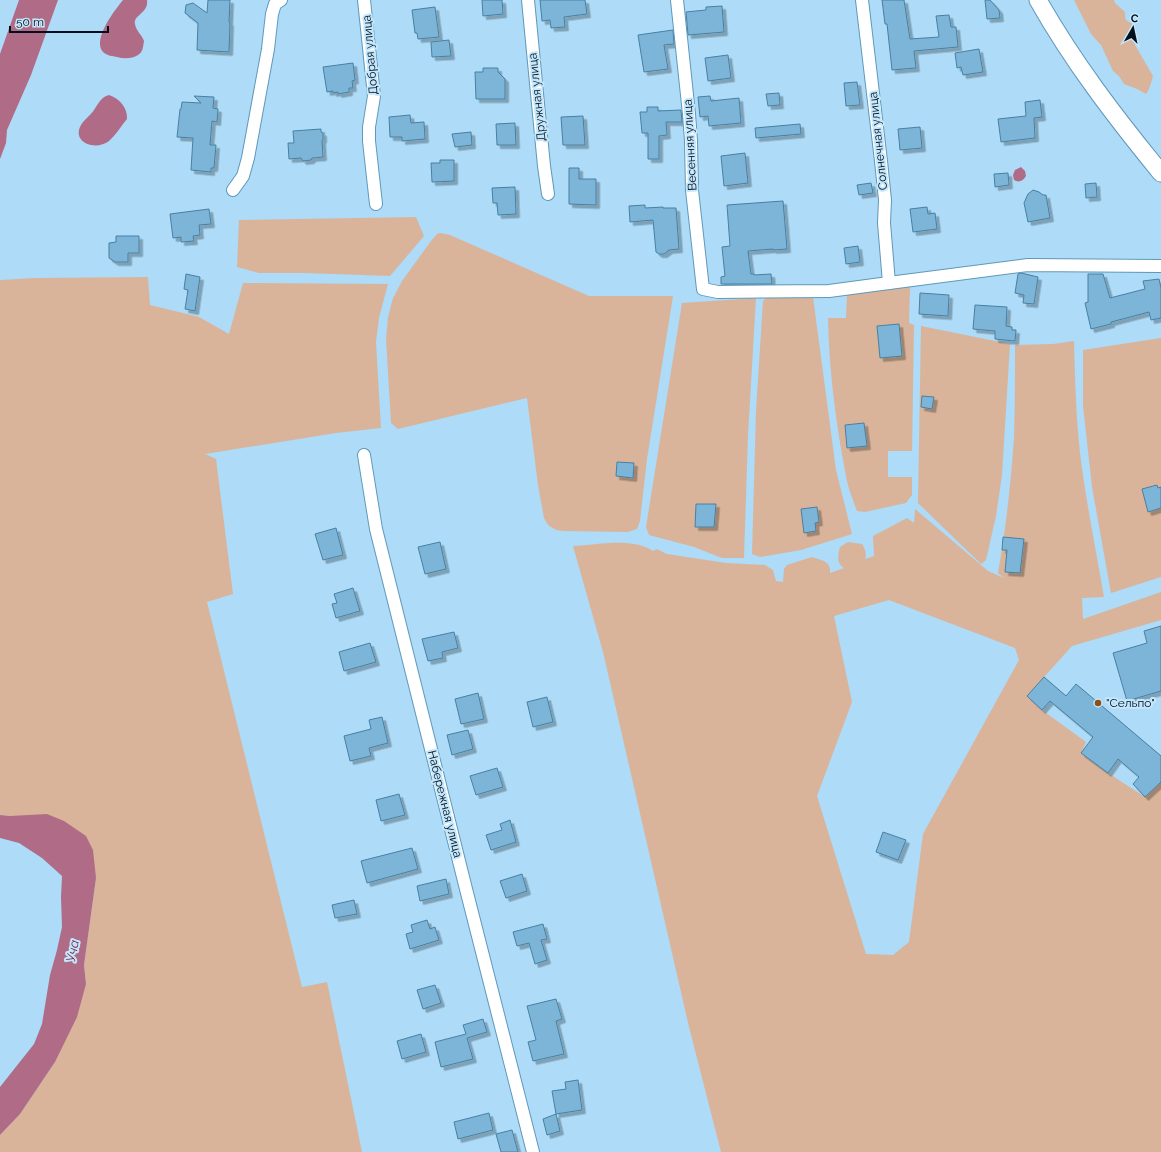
<svg xmlns="http://www.w3.org/2000/svg" width="1161" height="1152" viewBox="0 0 1161 1152" font-family="Raleway,sans-serif">
	<defs>
		<filter id="shadow"><feDropShadow dx="3.5" dy="3.5" stdDeviation="0" flood-color="#0004"/></filter>
	</defs>
	<rect width="100%" height="100%" fill="#addbf8"/>
	<g fill="#d9b49a" fill-rule="evenodd">
		<path d="M 1074,0 L 1114,0 L 1115,3 L 1125,12 L 1125,17 L 1126,20 L 1134,25 L 1136,28 L 1134,35 L 1135,45 L 1153,76 C 1152,80 1149,91 1146,94 L 1137,89 L 1124,84 L 1119,76 L 1113,71 L 1101,45 L 1091,34 Z"/>
		<path d="M 416,217 L 424,236 L 390,276 L 304,273 L 259,273 L 237,267 L 239,220 Z"/>
		<path d="M 440,233 L 450,235 L 589,296 L 673,296 L 647,459 L 640,521 L 637,529 L 628,532 L 563,531 L 556,530 L 548,525 L 544,518 L 538,485 L 527,398 L 398,429 L 391,423 L 386,339 L 388,317 L 393,298 L 402,281 L 431,241 L 437,234 Z"/>
		<path d="M 148,277 L 150,305 L 199,317 L 229,334 L 243,283 L 388,284 L 379,318 L 376,342 L 381,428 L 336,433 L 205,454 L 216,459 L 233,594 L 207,602 L 302,987 L 327,982 L 362,1152 L 0,1152 L 0,1135 L 20,1114 L 55,1062 L 86,984 L 84,965 L 96,878 L 10,816 L 0,815 L 0,280 L 35,278 Z"/>
		<path d="M 910,287 L 909,323 L 914,325 L 912,451 L 888,451 L 888,477 L 912,477 L 912,495 L 906,503 L 865,512 L 857,511 C 853,500 848,488 846,476 C 836,424 829,371 828,318 L 846,318 L 847,293 Z"/>
		<path d="M 767,297 L 813,297 L 836,470 L 852,534 L 801,550 L 760,557 L 752,554 L 756,411 L 763,301 Z"/>
		<path d="M 756,298 L 748,435 L 744,558 L 722,558 L 694,547 L 649,535 L 646,527 L 682,303 Z"/>
		<path d="M 921,326 L 1010,344 L 1002,475 L 996,516 L 986,560 L 981,564 L 918,503 Z"/>
		<path d="M 1161,338 L 1161,577 L 1111,593 L 1092,487 L 1083,406 L 1083,350 Z"/>
		<path d="M 1074,341 C 1075,379 1076,416 1080,453 C 1086,502 1096,550 1104,597 L 1082,598 L 1083,619 L 1161,592 L 1161,620 L 1072,646 L 1027,696 L 1042,710 L 1086,742 L 1081,753 L 1108,773 L 1145,797 L 1161,782 L 1161,1152 L 721,1152 L 689,1027 L 603,652 L 573,546 C 598,545 632,537 653,551 L 657,549 L 667,554 L 726,563 L 765,565 L 773,570 L 776,581 L 783,582 L 784,569 L 787,565 L 812,557 L 824,561 L 828,564 L 830,568 L 830,573 L 844,568 C 836,563 838,555 840,547 L 848,542 L 862,544 C 865,549 867,553 865,559 L 874,556 L 873,536 L 907,518 L 914,523 L 915,509 L 988,571 L 1004,578 L 998,573 C 1006,528 1011,482 1014,437 C 1015,406 1015,375 1015,345 L 1053,344 ZM 889,600 L 1015,648 L 1019,660 L 923,834 L 909,942 L 893,955 L 866,954 L 817,796 L 852,702 L 834,616 Z"/>
	</g>
	<g fill="#b06c86">
		<path d="M 19,0 L 58,0 L 31,75 L 7,130 L 6,143 L 0,159 L 0,54 Z"/>
		<path d="M 123,0 L 147,0 C 149,13 133,15 135,24 C 136,31 142,35 144,41 C 143,47 143,52 138,55 C 132,59 124,59 117,57 C 113,56 107,56 103,52 C 92,39 115,10 123,0 Z"/>
		<path d="M 109,95 C 119,98 128,108 127,119 C 121,126 116,135 109,141 C 96,151 73,143 80,127 C 83,120 90,116 94,110 C 98,104 101,97 109,95 Z"/>
		<path d="M 1021,167 L 1025,171 L 1026,176 C 1023,181 1019,183 1014,180 L 1013,175 L 1015,170 Z"/>
		<path d="M 47,814 L 64,821 L 86,836 L 93,850 L 96,878 L 84,965 L 86,984 L 77,1017 L 55,1062 L 20,1114 L 0,1135 L 0,1087 L 34,1044 L 42,1024 L 50,975 L 57,950 L 62,927 L 61,897 L 62,876 L 42,858 L 19,843 L 0,838 L 0,815 L 10,816 Z"/>
	</g>
	<g fill="#7cb5d8" stroke="#4880a1" filter="url(#shadow)">
		<path d="M 208,0 L 230,0 L 229,22 L 230,23 L 229,52 L 197,50 L 198,23 L 185,13 L 186,5 L 193,3 L 207,13 Z"/>
		<path d="M 482,0 L 502,0 L 503,14 L 483,16 Z"/>
		<path d="M 540,0 L 585,0 L 587,14 L 564,17 L 565,27 L 551,28 L 550,20 L 542,21 Z"/>
		<path d="M 882,0 L 904,0 L 910,39 L 939,37 L 936,16 L 949,15 L 951,27 L 956,27 L 958,47 L 914,51 L 916,68 L 892,70 L 887,24 L 885,24 Z"/>
		<path d="M 985,0 L 990,0 L 999,10 L 1000,18 L 987,19 Z"/>
		<path d="M 722,6 L 724,32 L 688,35 L 686,12 L 706,10 L 706,7 Z"/>
		<path d="M 435,7 L 439,37 L 418,39 L 417,33 L 415,33 L 412,10 Z"/>
		<path d="M 673,30 L 674,44 L 664,45 L 668,69 L 644,72 L 638,35 Z"/>
		<path d="M 449,40 L 451,56 L 432,57 L 431,42 Z"/>
		<path d="M 979,49 L 983,72 L 963,75 L 961,67 L 957,68 L 955,53 Z"/>
		<path d="M 728,55 L 731,78 L 708,81 L 705,58 Z"/>
		<path d="M 353,63 L 355,80 L 352,81 L 353,88 L 349,88 L 349,92 L 338,94 L 338,92 L 333,93 L 333,91 L 327,92 L 323,67 Z"/>
		<path d="M 483,68 L 498,68 L 498,72 L 505,79 L 505,99 L 476,99 L 475,72 L 483,72 Z"/>
		<path d="M 857,82 L 860,105 L 846,106 L 844,83 Z"/>
		<path d="M 779,93 L 780,105 L 768,106 L 766,94 Z"/>
		<path d="M 194,96 L 214,97 L 213,108 L 218,109 L 217,122 L 212,121 L 210,145 L 216,145 L 214,168 L 211,168 L 211,172 L 191,170 L 193,138 L 177,137 L 180,109 L 181,109 L 182,102 L 201,103 Z"/>
		<path d="M 710,96 L 711,101 L 739,98 L 741,123 L 709,126 L 708,116 L 700,117 L 698,97 Z"/>
		<path d="M 1040,100 L 1042,117 L 1034,118 L 1035,138 L 1001,142 L 998,119 L 1026,116 L 1025,102 Z"/>
		<path d="M 647,107 L 658,107 L 658,111 L 681,110 L 682,122 L 666,122 L 667,135 L 659,136 L 659,159 L 648,159 L 648,133 L 642,133 L 640,112 L 647,112 Z"/>
		<path d="M 410,115 L 411,123 L 424,122 L 425,139 L 402,141 L 402,137 L 390,137 L 389,117 Z"/>
		<path d="M 583,116 L 585,145 L 563,145 L 561,117 Z"/>
		<path d="M 515,123 L 516,145 L 497,145 L 496,124 Z"/>
		<path d="M 800,124 L 801,134 L 756,138 L 755,128 Z"/>
		<path d="M 920,127 L 922,148 L 900,150 L 898,129 Z"/>
		<path d="M 321,129 L 321,132 L 323,133 L 323,139 L 322,141 L 323,157 L 312,158 L 311,160 L 303,161 L 301,158 L 289,159 L 288,143 L 294,143 L 293,131 Z"/>
		<path d="M 471,132 L 472,145 L 455,147 L 452,134 Z"/>
		<path d="M 745,153 L 748,183 L 724,186 L 721,156 Z"/>
		<path d="M 440,160 L 454,160 L 454,181 L 432,182 L 431,163 L 440,163 Z"/>
		<path d="M 569,168 L 579,168 L 579,179 L 596,179 L 596,205 L 569,204 Z"/>
		<path d="M 1008,173 L 1009,185 L 995,187 L 994,174 Z"/>
		<path d="M 871,183 L 873,193 L 859,195 L 857,185 Z"/>
		<path d="M 1096,183 L 1097,197 L 1086,198 L 1085,184 Z"/>
		<path d="M 515,187 L 516,214 L 498,215 L 497,203 L 493,203 L 492,188 Z"/>
		<path d="M 1033,190 L 1039,192 L 1043,195 L 1046,195 L 1050,218 L 1028,222 L 1024,203 L 1028,194 Z"/>
		<path d="M 783,201 L 785,224 L 787,249 L 773,250 L 773,249 L 748,251 L 751,274 L 754,274 L 754,275 L 771,274 L 772,284 L 721,284 L 721,277 L 725,276 L 722,247 L 730,246 L 727,205 Z"/>
		<path d="M 645,205 L 645,208 L 663,207 L 663,208 L 676,208 L 679,249 L 669,250 L 664,254 L 659,254 L 656,252 L 653,220 L 630,222 L 629,206 Z"/>
		<path d="M 927,207 L 928,214 L 935,213 L 937,229 L 913,232 L 910,209 Z"/>
		<path d="M 209,209 L 211,224 L 199,225 L 200,235 L 193,236 L 194,241 L 181,242 L 181,237 L 173,238 L 170,214 Z"/>
		<path d="M 116,236 L 139,236 L 139,253 L 128,253 L 128,262 L 115,262 L 109,258 L 109,243 L 116,242 Z"/>
		<path d="M 858,246 L 860,262 L 846,264 L 844,248 Z"/>
		<path d="M 1021,273 L 1038,277 L 1034,304 L 1023,303 L 1024,295 L 1015,293 L 1018,274 Z"/>
		<path d="M 186,274 L 200,277 L 195,311 L 185,309 L 188,290 L 184,289 Z"/>
		<path d="M 1088,274 L 1103,274 L 1110,298 L 1145,289 L 1143,281 L 1159,279 L 1161,288 L 1161,318 L 1151,320 L 1149,312 L 1111,322 L 1111,324 L 1091,329 L 1085,303 L 1088,302 Z"/>
		<path d="M 920,293 L 949,295 L 948,316 L 919,314 Z"/>
		<path d="M 975,305 L 1007,307 L 1006,326 L 1012,327 L 1012,330 L 1016,330 L 1015,341 L 995,339 L 995,331 L 973,329 Z"/>
		<path d="M 899,324 L 902,356 L 880,358 L 877,326 Z"/>
		<path d="M 922,396 L 934,397 L 932,409 L 921,407 Z"/>
		<path d="M 864,423 L 867,446 L 847,448 L 845,425 Z"/>
		<path d="M 617,462 L 634,463 L 633,478 L 616,476 Z"/>
		<path d="M 1157,485 L 1158,488 L 1161,487 L 1161,508 L 1148,512 L 1142,489 Z"/>
		<path d="M 696,504 L 716,504 L 714,527 L 695,527 Z"/>
		<path d="M 817,507 L 819,522 L 815,523 L 816,531 L 804,533 L 801,509 Z"/>
		<path d="M 336,528 L 343,555 L 323,560 L 315,534 Z"/>
		<path d="M 1003,537 L 1024,539 L 1020,573 L 1005,572 L 1007,550 L 1002,550 Z"/>
		<path d="M 440,542 L 446,569 L 425,574 L 418,547 Z"/>
		<path d="M 353,588 L 360,611 L 336,618 L 332,604 L 337,603 L 334,594 Z"/>
		<path d="M 1161,626 L 1161,691 L 1127,701 L 1113,653 L 1147,643 L 1144,631 Z"/>
		<path d="M 454,632 L 458,648 L 442,652 L 443,658 L 428,661 L 422,639 Z"/>
		<path d="M 370,643 L 376,662 L 344,671 L 339,652 Z"/>
		<path d="M 1044,677 L 1066,696 L 1076,684 L 1161,756 L 1161,782 L 1145,797 L 1133,784 L 1139,777 L 1118,759 L 1108,773 L 1081,753 L 1093,737 L 1050,701 L 1042,710 L 1027,696 Z"/>
		<path d="M 478,693 L 484,719 L 461,724 L 455,699 Z"/>
		<path d="M 547,697 L 553,722 L 533,727 L 527,702 Z"/>
		<path d="M 382,717 L 388,743 L 369,748 L 371,756 L 350,761 L 344,736 L 371,729 L 369,720 Z"/>
		<path d="M 468,730 L 473,749 L 452,755 L 447,735 Z"/>
		<path d="M 497,768 L 503,787 L 476,795 L 470,776 Z"/>
		<path d="M 399,794 L 405,815 L 381,821 L 376,800 Z"/>
		<path d="M 510,820 L 516,842 L 491,850 L 486,835 L 502,830 L 500,824 Z"/>
		<path d="M 883,832 L 906,840 L 898,860 L 876,852 Z"/>
		<path d="M 412,848 L 418,869 L 367,883 L 361,861 Z"/>
		<path d="M 522,874 L 527,891 L 506,898 L 500,881 Z"/>
		<path d="M 446,879 L 449,894 L 420,901 L 417,886 Z"/>
		<path d="M 354,900 L 357,914 L 335,918 L 332,905 Z"/>
		<path d="M 427,920 L 430,929 L 435,927 L 439,940 L 410,949 L 406,934 L 413,932 L 411,925 Z"/>
		<path d="M 543,924 L 547,939 L 541,940 L 547,960 L 535,964 L 529,943 L 517,946 L 513,932 Z"/>
		<path d="M 435,985 L 441,1003 L 423,1009 L 417,990 Z"/>
		<path d="M 556,999 L 562,1019 L 556,1021 L 564,1054 L 533,1061 L 528,1042 L 536,1040 L 527,1006 Z"/>
		<path d="M 483,1019 L 487,1032 L 467,1038 L 473,1059 L 441,1067 L 435,1042 L 466,1034 L 463,1025 Z"/>
		<path d="M 421,1034 L 426,1052 L 402,1059 L 397,1041 Z"/>
		<path d="M 578,1080 L 582,1110 L 556,1114 L 552,1091 L 566,1089 L 565,1082 Z"/>
		<path d="M 489,1113 L 493,1130 L 458,1139 L 454,1122 Z"/>
		<path d="M 556,1114 L 560,1131 L 547,1135 L 543,1119 Z"/>
		<path d="M 512,1130 L 518,1152 L 501,1152 L 496,1134 Z"/>
	</g>
	<g fill="none" stroke-linecap="round" stroke-linejoin="round">
		<defs>
			<g id="street">
				<path d="M 364,0 L 374,96 L 369,127 L 369,141 L 376,204"/>
				<path d="M 528,0 L 544,166 L 548,194"/>
				<path d="M 677,0 L 689,114 L 691,141 L 692,190 L 703,289 L 718,292 L 829,291 L 889,283 L 1028,265 L 1161,266"/>
				<path d="M 862,0 L 881,161 L 885,200 L 884,223 L 889,283"/>
				<path d="M 233,190 L 243,176 L 248,158 L 268,49 L 272,14 L 275,4 L 281,0"/>
				<path d="M 364,455 L 376,529 L 466,889 L 533,1152"/>
			</g>
			<path id="secondary" d="M 1038,0 C 1073,62 1116,118 1161,173"/>
		</defs>
		<use href="#street" stroke="#5f98b9" stroke-width="14"/>
		<use href="#secondary" stroke="#5f98b9" stroke-width="19"/>
		<use href="#street" stroke="#fff" stroke-width="12"/>
		<use href="#secondary" stroke="#fff" stroke-width="17"/>
	</g>
	<circle fill="#8e4e18" stroke="#c4e7fc" stroke-width="1.5" cx="1098" cy="703" r="4"/>
	<g text-anchor="middle" stroke-width="4" stroke-linejoin="round" paint-order="stroke">
		<g font-size="12" fill="#000f1b" stroke="#c4e7fc">
			<text transform="translate(370 55) rotate(-95)" y="4">Добрая улица</text>
			<text transform="translate(537 97) rotate(-96)" y="4">Дружная улица</text>
			<text transform="translate(878 141) rotate(-96)" y="4">Солнечная улица</text>
			<text transform="translate(690 145) rotate(-93)" y="4">Весенняя улица</text>
			<text transform="translate(445 804) rotate(76)" y="4">Набережная улица</text>
		</g>
		<g font-size="12" fill="#000f1b" stroke="#c4e7fc" text-anchor="start">
			<text x="1106" y="707">"Сельпо"</text>
		</g>
		<g font-size="13" font-style="italic" fill="#772349" stroke="#c4e7fc">
			<text transform="translate(72 951) rotate(-79)" y="5">Уча</text>
		</g>
	</g>
	<g transform="translate(1133 28) rotate(9)" stroke="#c4e7fc" stroke-width="3" paint-order="stroke">
	<path d="M0-3L7 15L0 10L-7 15Z" fill="#000f1b"/>
	<text y="-6" font-size="11" font-weight="bold" text-anchor="middle" fill="#000f1b">С</text>
	</g>
	<path d="M10 26v6h98v-6" fill="none" stroke="#000f1b" stroke-width="2"/>
	<text x="16" y="26" font-size="12" fill="#000f1b" stroke="#c4e7fc" stroke-width="3" paint-order="stroke">50 m</text>
</svg>
